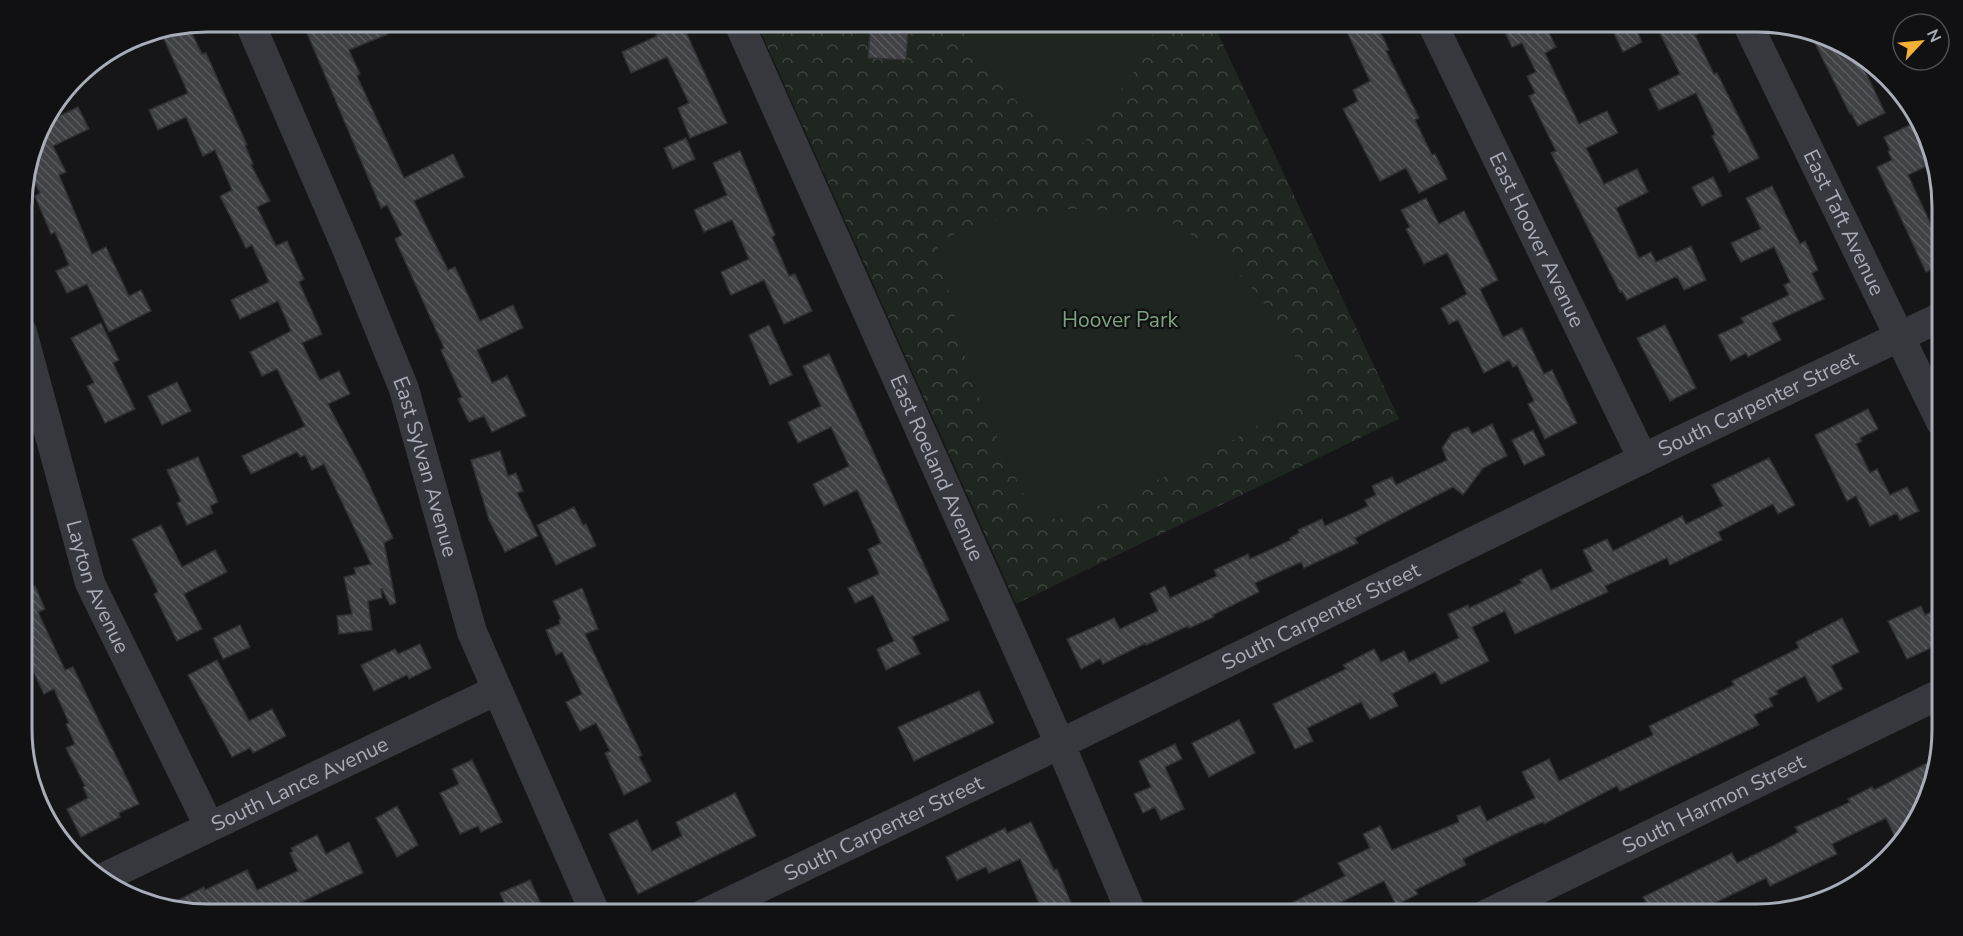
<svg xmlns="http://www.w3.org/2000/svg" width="1963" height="936" viewBox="0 0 1963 936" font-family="'Nunito Sans',sans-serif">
	<defs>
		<pattern id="park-crowns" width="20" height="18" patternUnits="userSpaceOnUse" patternTransform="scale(1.5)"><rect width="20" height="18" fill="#1e261f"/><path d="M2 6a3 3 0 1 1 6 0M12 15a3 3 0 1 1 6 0" fill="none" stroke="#3c433d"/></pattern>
		<pattern id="building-back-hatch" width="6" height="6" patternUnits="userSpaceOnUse" patternTransform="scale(1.5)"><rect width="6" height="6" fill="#404145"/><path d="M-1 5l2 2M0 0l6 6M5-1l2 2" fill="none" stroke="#595a5e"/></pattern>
	</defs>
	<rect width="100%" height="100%" fill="#161618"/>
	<path fill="url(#park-crowns)" d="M 756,21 L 1212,21 L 1399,419 L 1016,604 Z"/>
	<g fill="#1e261f">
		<path d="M 965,21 L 1156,21 L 1147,53 L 1084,143 C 1026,118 986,82 965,21 Z"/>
		<path d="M 1066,209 C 1098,210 1131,209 1162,219 C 1180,226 1198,238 1213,250 C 1264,292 1285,333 1312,392 L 1194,464 L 1073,517 L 1058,520 L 1035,513 L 1026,500 L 971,380 L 936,241 L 1000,219 Z"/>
	</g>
	<g fill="url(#building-back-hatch)" stroke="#303034" stroke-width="1.5">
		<path d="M 302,21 L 383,21 L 388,34 L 349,50 L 360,74 L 357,76 L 404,178 L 453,154 L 464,177 L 414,201 L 448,270 L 455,267 L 480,321 L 513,305 L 523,328 L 477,350 L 492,383 L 507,376 L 526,416 L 492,432 L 484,416 L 469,422 L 458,399 L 462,397 L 441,350 L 444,348 L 395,239 L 402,235 L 387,205 L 381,208 Z"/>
		<path d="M 650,21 L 681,21 L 727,123 L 690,138 L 678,108 L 689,103 L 667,57 L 631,73 L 622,52 L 657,36 Z"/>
		<path d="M 1342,21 L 1375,21 L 1389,50 L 1386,51 L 1419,118 L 1415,120 L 1432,155 L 1435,154 L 1447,179 L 1419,193 L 1406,168 L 1380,181 L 1343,109 L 1358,101 L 1353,90 L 1370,81 Z"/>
		<path d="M 1500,21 L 1543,21 L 1556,47 L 1545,53 L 1579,124 L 1607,111 L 1618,133 L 1586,148 L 1604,184 L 1637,169 L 1648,192 L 1616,208 L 1639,258 L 1651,252 L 1656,262 L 1691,246 L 1706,280 L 1684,290 L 1677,276 L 1627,300 L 1622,291 L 1620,292 L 1551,153 L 1556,151 L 1529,96 L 1535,93 L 1527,76 L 1536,72 L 1522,43 L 1512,47 Z"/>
		<path d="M 1630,21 L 1632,21 L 1642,42 L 1623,52 L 1612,29 Z"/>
		<path d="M 1654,21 L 1692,21 L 1698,34 L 1695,35 L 1714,74 L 1717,73 L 1759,158 L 1729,172 L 1712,136 L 1715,134 L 1696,93 L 1659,110 L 1649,89 L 1680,74 Z"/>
		<path d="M 188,25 L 202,54 L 206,53 L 247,145 L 245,145 L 253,164 L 251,165 L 270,201 L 257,207 L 276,246 L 287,241 L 304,279 L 299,282 L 322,334 L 302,343 L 320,380 L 339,371 L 350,394 L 328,404 L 365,475 L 393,538 L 384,543 L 396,603 L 390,605 L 382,589 L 381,589 L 382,598 L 368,601 L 372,630 L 339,634 L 337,616 L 352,614 L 344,577 L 356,574 L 354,568 L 371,564 L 324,464 L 312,470 L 305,455 L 300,457 L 297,452 L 251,474 L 242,456 L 305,426 L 277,369 L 262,376 L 250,352 L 291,331 L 278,301 L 240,319 L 231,300 L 269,282 L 252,245 L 246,248 L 220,196 L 232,190 L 215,150 L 203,156 L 186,117 L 158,130 L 149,110 L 188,93 L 160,30 Z"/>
		<path d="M 870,31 L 908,33 L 906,60 L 868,58 Z"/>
		<path d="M 1810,33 L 1838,40 L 1858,56 L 1885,113 L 1858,126 L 1851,113 L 1850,114 Z"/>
		<path d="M 78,107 L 89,129 L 53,146 L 66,172 L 59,175 L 92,254 L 106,247 L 129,296 L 141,290 L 151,311 L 109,332 L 87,284 L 67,293 L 56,271 L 69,265 L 55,232 L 51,234 L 35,196 L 40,193 L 28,169 L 40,124 L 49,112 L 53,119 Z"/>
		<path d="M 1912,124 L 1931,164 L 1908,175 L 1934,231 L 1941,227 L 1941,265 L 1926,272 L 1877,167 L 1892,160 L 1888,151 L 1890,150 L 1884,137 Z"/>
		<path d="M 686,138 L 695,159 L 673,169 L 664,148 Z"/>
		<path d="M 740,151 L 775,235 L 772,237 L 789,276 L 795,274 L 812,311 L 784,324 L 764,280 L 731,295 L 721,272 L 749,259 L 732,220 L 704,232 L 694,210 L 727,195 L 713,163 Z"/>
		<path d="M 1713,177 L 1722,196 L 1702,206 L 1692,187 Z"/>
		<path d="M 1772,186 L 1800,244 L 1805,241 L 1818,270 L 1812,273 L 1824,299 L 1772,323 L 1781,340 L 1748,357 L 1746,353 L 1731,361 L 1718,335 L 1744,323 L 1741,318 L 1789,295 L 1784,285 L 1790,282 L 1774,247 L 1741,262 L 1731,243 L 1761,229 L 1746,198 Z"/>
		<path d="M 1426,198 L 1439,224 L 1464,211 L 1498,280 L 1480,289 L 1503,337 L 1522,328 L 1544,374 L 1552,370 L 1577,423 L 1545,439 L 1528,404 L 1534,401 L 1517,365 L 1513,367 L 1509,360 L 1484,373 L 1458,320 L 1449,324 L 1441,308 L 1467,294 L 1447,253 L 1424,264 L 1406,229 L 1410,227 L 1401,210 Z"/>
		<path d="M 101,323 L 119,360 L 113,363 L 135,409 L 105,423 L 87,386 L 94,383 L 71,338 Z"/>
		<path d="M 769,325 L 792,375 L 770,385 L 749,335 Z"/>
		<path d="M 1665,325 L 1696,388 L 1670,401 L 1637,338 Z"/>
		<path d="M 829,354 L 949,620 L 912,637 L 920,654 L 886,670 L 877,649 L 894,641 L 873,595 L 855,603 L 848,588 L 879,574 L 868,549 L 881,543 L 857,490 L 824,506 L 813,484 L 849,466 L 831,427 L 798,443 L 788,422 L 821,406 L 803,366 Z"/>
		<path d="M 177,382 L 191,411 L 162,425 L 148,396 Z"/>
		<path d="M 1868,409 L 1878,429 L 1860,438 L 1862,441 L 1856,444 L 1870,473 L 1877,469 L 1890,495 L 1907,487 L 1919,511 L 1900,520 L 1897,513 L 1870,526 L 1856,496 L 1847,501 L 1815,435 Z"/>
		<path d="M 1492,424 L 1507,456 L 1483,468 L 1463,495 L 1453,487 L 1355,538 L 1358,543 L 1304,568 L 1301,562 L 1255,583 L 1259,592 L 1213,615 L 1214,617 L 1189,628 L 1188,626 L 1146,645 L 1146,643 L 1103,664 L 1100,659 L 1081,669 L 1067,639 L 1114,618 L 1120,629 L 1158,611 L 1150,593 L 1165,586 L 1170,598 L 1217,576 L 1214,570 L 1248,554 L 1250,559 L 1291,540 L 1290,538 L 1299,533 L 1298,530 L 1322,519 L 1325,526 L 1368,506 L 1365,500 L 1376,495 L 1372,486 L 1392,477 L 1396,485 L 1447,460 L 1442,448 L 1452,433 L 1468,427 L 1472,434 Z"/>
		<path d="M 1533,430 L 1545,455 L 1524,465 L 1512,440 Z"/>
		<path d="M 500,451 L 508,476 L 516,473 L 523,491 L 517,493 L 538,536 L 505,552 L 489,520 L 471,460 Z"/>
		<path d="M 198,457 L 218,502 L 210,506 L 213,513 L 187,525 L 177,503 L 181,501 L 167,470 Z"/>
		<path d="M 1769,458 L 1795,505 L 1778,514 L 1773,504 L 1718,532 L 1722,540 L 1670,565 L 1667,558 L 1605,586 L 1608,592 L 1515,634 L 1505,611 L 1472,627 L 1489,661 L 1441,684 L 1435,672 L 1392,694 L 1398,706 L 1370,719 L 1361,702 L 1307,728 L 1313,741 L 1295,749 L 1273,704 L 1346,669 L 1343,665 L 1374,649 L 1381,662 L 1404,651 L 1409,662 L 1459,638 L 1448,614 L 1468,605 L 1469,608 L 1522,583 L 1520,580 L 1541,569 L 1551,590 L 1593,571 L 1583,550 L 1607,539 L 1613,551 L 1682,516 L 1686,524 L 1723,506 L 1712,485 Z"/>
		<path d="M 574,507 L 583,525 L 586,524 L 596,546 L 556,565 L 537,525 Z"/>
		<path d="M 161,525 L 182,567 L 215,550 L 227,572 L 184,594 L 202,629 L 177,641 L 154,594 L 158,592 L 132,539 Z"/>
		<path d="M 22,577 L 28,589 L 35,586 L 45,609 L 38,612 L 65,670 L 73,667 L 139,804 L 119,813 L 120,817 L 81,837 L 67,809 L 88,798 L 83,787 L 85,786 L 66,748 L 75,744 L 66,724 L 69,723 L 54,689 L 44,694 L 22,647 Z"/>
		<path d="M 582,588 L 598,629 L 585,634 L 642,755 L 639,757 L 651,781 L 624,795 L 605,753 L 610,751 L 596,723 L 580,731 L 566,702 L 582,694 L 562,652 L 556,655 L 546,630 L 560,624 L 559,620 L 561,619 L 553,601 Z"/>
		<path d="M 1921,606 L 1925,615 L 1942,607 L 1942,643 L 1907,659 L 1888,621 Z"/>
		<path d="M 1842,618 L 1859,652 L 1831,666 L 1843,689 L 1818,702 L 1805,676 L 1776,691 L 1778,694 L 1769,698 L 1773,706 L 1754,715 L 1759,725 L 1620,791 L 1617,786 L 1544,824 L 1543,822 L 1513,835 L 1463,859 L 1466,865 L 1415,890 L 1418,894 L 1396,905 L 1384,881 L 1339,903 L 1344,915 L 1268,915 L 1345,876 L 1338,863 L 1370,848 L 1363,834 L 1380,826 L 1392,850 L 1459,822 L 1457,816 L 1480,806 L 1487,821 L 1535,798 L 1522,772 L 1549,759 L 1559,781 L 1653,735 L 1649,726 L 1734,685 L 1732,681 L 1799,648 L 1796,642 Z"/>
		<path d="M 240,625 L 250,647 L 223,659 L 213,638 Z"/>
		<path d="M 420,644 L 431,668 L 409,679 L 407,675 L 374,691 L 361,665 L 395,649 L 398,654 Z"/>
		<path d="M 217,660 L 249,721 L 272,709 L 286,736 L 253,753 L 250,748 L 232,757 L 188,675 Z"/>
		<path d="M 979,691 L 994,723 L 914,761 L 898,727 Z"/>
		<path d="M 1239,720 L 1255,753 L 1209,777 L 1192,743 Z"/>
		<path d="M 1175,744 L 1182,759 L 1165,767 L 1184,809 L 1161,820 L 1155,807 L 1143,813 L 1134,794 L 1151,787 L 1139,761 Z"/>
		<path d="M 1935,759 L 1923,811 L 1904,834 L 1895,837 L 1886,818 L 1832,844 L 1837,854 L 1770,886 L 1766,878 L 1690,915 L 1619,915 L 1646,902 L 1643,897 L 1732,853 L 1737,863 L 1775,845 L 1798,832 L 1795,827 L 1850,802 L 1848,799 L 1872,787 L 1874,790 Z"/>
		<path d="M 472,760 L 502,822 L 481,832 L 478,826 L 460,834 L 440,793 L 459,784 L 452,769 Z"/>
		<path d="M 735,793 L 756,836 L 638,894 L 609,834 L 637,820 L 652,851 L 682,836 L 676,822 Z"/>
		<path d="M 397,806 L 418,845 L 397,857 L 376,818 Z"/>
		<path d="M 1031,822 L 1054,870 L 1057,869 L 1074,910 L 1063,915 L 1044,915 L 1020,859 L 989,873 L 986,867 L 957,880 L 946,857 L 1005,828 L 1007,833 Z"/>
		<path d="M 317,835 L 326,854 L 349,842 L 363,873 L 274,915 L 206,915 L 166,906 L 204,887 L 205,890 L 247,870 L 257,890 L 298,871 L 290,853 L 293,851 L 291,848 Z"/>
		<path d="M 530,880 L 546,915 L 510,915 L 500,893 Z"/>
	</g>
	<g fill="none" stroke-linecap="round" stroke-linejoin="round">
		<g stroke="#37383d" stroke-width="30">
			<path id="s1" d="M 249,21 L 348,251 L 404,389 L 472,632 L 596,915"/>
			<path id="s2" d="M 738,21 L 1060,744 L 1132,915"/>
			<path id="s3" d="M 1431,21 L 1643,459"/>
			<path id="s4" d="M 1746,21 L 1941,422"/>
			<path id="s5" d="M 22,332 L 90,583 L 209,826"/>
			<path id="s6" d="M 103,878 L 497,690"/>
			<path id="s7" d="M 702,915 L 1060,744 L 1667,447 L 1941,317"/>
			<path id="s8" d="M 1485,915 L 1942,693"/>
		</g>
	</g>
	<g text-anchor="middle" stroke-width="4.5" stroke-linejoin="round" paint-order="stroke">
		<g font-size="21" fill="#a8adb8" stroke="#111113">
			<text dy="7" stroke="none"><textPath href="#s4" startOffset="224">East Taft Avenue</textPath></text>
			<text dy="7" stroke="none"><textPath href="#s3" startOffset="243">East Hoover Avenue</textPath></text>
			<text dy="7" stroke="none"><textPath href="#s7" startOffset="1173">South Carpenter Street</textPath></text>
			<text dy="7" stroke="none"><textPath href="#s2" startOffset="489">East Roeland Avenue</textPath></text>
			<text dy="7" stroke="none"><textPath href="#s1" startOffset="480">East Sylvan Avenue</textPath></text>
			<text dy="7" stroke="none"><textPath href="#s5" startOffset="266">Layton Avenue</textPath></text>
			<text dy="7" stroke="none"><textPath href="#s7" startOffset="687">South Carpenter Street</textPath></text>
			<text dy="7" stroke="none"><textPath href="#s6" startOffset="218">South Lance Avenue</textPath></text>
			<text dy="7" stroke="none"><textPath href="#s8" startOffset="254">South Harmon Street</textPath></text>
			<text dy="7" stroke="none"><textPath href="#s7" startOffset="201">South Carpenter Street</textPath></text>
		</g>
		<g font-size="21" fill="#7fa381" stroke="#111113">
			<text x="1120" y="327">Hoover Park</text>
		</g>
	</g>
	<path d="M0 0H1963V936H0ZM207 32H1757A175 175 0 0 1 1932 207V729A175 175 0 0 1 1757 904H207A175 175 0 0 1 32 729V207A175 175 0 0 1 207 32Z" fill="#111113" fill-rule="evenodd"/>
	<path fill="none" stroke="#a8adb8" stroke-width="3" d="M207 32H1757A175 175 0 0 1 1932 207V729A175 175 0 0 1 1757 904H207A175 175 0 0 1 32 729V207A175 175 0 0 1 207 32Z"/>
	<g transform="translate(1921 42) rotate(64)"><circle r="28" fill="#111113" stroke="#4d4f55" stroke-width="1.5"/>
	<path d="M0-4.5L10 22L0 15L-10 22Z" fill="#f2b134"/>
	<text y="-9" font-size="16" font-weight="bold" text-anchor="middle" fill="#a8adb8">N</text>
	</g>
</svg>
